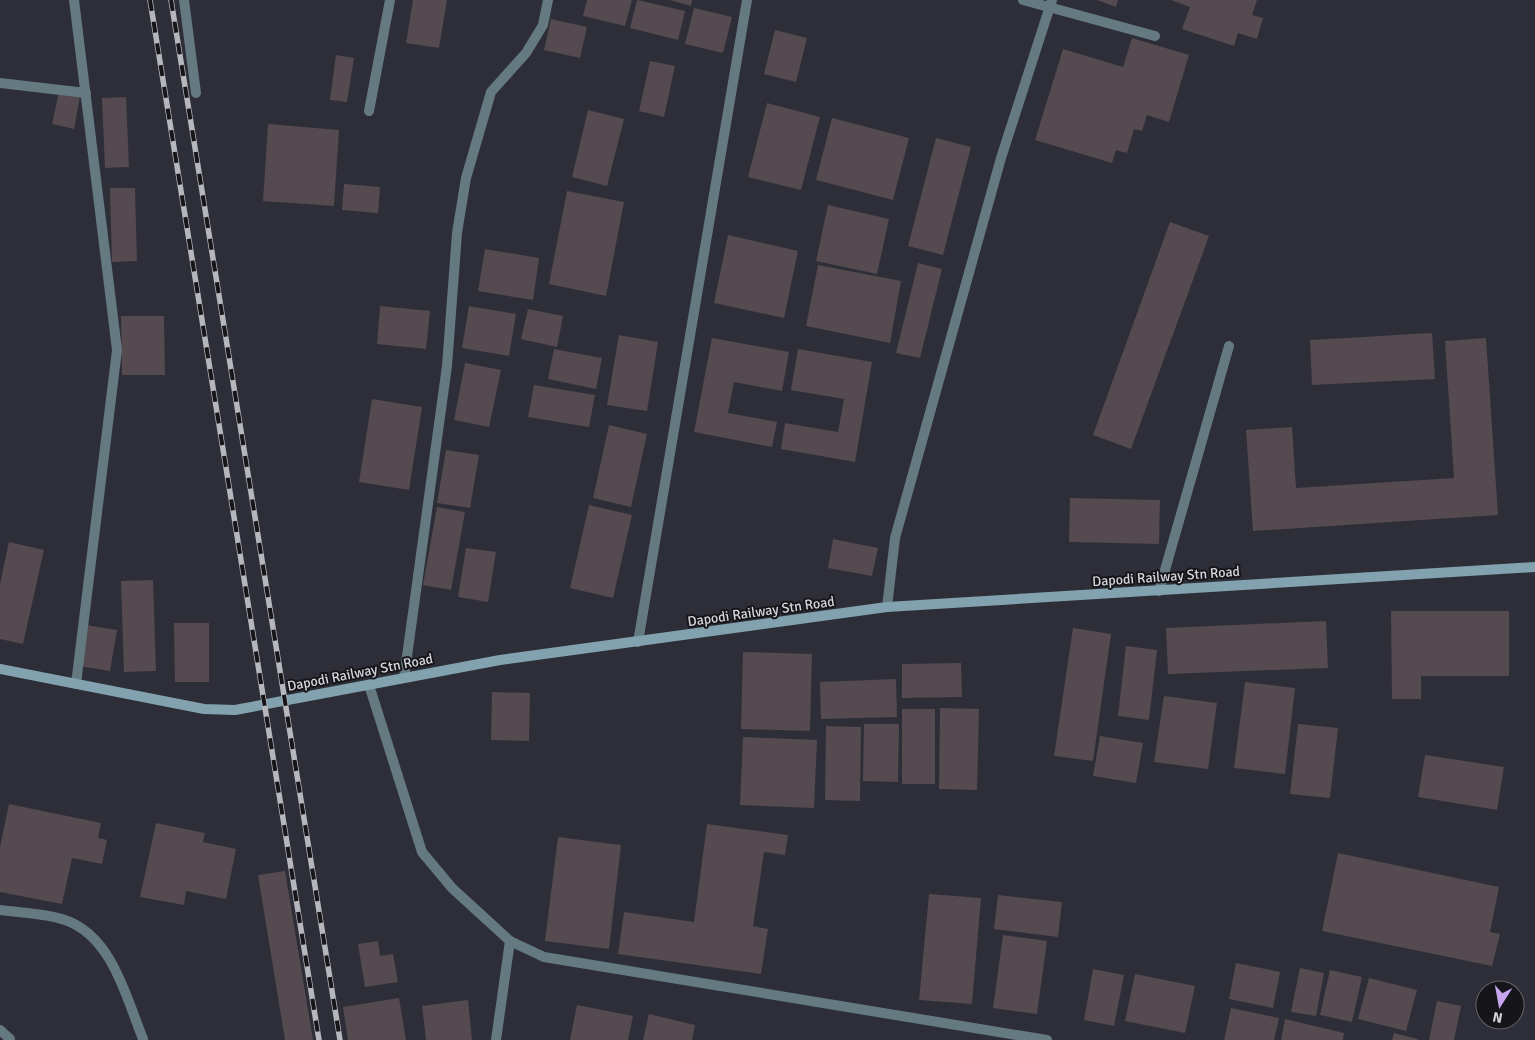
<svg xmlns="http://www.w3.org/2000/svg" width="1535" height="1040" viewBox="0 0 1535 1040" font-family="Signika,sans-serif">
	<rect width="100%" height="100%" fill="#2d2e37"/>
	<g fill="#544a4f">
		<path d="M 413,0 L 447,0 L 439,48 L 406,43 Z"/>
		<path d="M 587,0 L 632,0 L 625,26 L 583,16 Z"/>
		<path d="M 637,0 L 685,11 L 678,40 L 630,28 Z"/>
		<path d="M 670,0 L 692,0 L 691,6 Z"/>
		<path d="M 1097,0 L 1118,0 L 1116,7 Z"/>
		<path d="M 1171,0 L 1257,0 L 1252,15 L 1263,18 L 1257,39 L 1238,33 L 1234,46 L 1182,29 L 1190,7 Z"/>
		<path d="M 694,8 L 732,17 L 723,53 L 685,44 Z"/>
		<path d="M 551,19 L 587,27 L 580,58 L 544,50 Z"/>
		<path d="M 775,30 L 807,38 L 796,82 L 764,74 Z"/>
		<path d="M 1132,38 L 1189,55 L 1169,122 L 1147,115 L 1142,131 L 1134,129 L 1127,153 L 1116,150 L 1112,163 L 1035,140 L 1063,49 L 1123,67 Z"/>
		<path d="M 336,55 L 354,58 L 347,102 L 330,100 Z"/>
		<path d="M 650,61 L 675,66 L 664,117 L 639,111 Z"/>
		<path d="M 59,92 L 80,96 L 74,129 L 52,124 Z"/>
		<path d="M 126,97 L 129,167 L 105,168 L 102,98 Z"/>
		<path d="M 767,103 L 820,117 L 801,190 L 748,177 Z"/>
		<path d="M 588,110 L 624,119 L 607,186 L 572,177 Z"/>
		<path d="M 832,118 L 909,138 L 893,200 L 816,180 Z"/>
		<path d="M 268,124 L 339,130 L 334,206 L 263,201 Z"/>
		<path d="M 936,138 L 971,147 L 943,255 L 908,246 Z"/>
		<path d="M 344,184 L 380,187 L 378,213 L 342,210 Z"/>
		<path d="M 110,188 L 135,188 L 137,261 L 112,262 Z"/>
		<path d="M 567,191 L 624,202 L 606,296 L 549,284 Z"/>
		<path d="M 828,205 L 889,219 L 877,274 L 816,261 Z"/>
		<path d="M 1170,222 L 1209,236 L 1131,449 L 1093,435 Z"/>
		<path d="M 728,235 L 798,251 L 784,318 L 714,303 Z"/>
		<path d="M 485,249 L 539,258 L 533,300 L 478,291 Z"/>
		<path d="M 918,263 L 942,269 L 920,358 L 896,353 Z"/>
		<path d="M 818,265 L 901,281 L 890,343 L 806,326 Z"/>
		<path d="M 380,306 L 430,311 L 426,349 L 377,344 Z"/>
		<path d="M 469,306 L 516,314 L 509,356 L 462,348 Z"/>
		<path d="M 528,309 L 563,316 L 557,347 L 521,339 Z"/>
		<path d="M 121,316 L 164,316 L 165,375 L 122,375 Z"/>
		<path d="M 1432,333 L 1435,379 L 1312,385 L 1310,340 Z"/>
		<path d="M 619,335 L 658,342 L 647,411 L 607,405 Z"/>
		<path d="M 712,338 L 789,352 L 782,391 L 734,382 L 728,413 L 777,422 L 772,447 L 694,432 Z"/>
		<path d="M 1486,338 L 1498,515 L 1253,531 L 1246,430 L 1292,427 L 1296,488 L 1454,478 L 1445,341 Z"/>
		<path d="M 554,349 L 602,358 L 596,389 L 548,379 Z"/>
		<path d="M 798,349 L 872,362 L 855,462 L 781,449 L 785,423 L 838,432 L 844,399 L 791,390 Z"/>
		<path d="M 465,363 L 501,370 L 489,427 L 454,420 Z"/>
		<path d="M 534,385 L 595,395 L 589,427 L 528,417 Z"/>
		<path d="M 372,399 L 422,407 L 409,490 L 359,482 Z"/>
		<path d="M 609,425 L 647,434 L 631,507 L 593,498 Z"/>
		<path d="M 446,450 L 479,455 L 470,508 L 437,503 Z"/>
		<path d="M 1070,498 L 1160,500 L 1159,544 L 1069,542 Z"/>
		<path d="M 589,505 L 632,515 L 613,598 L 570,588 Z"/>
		<path d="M 437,507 L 465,512 L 451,590 L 423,585 Z"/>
		<path d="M 833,539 L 878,548 L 872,576 L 828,568 Z"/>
		<path d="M 9,542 L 44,550 L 23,644 L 0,639 L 0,584 Z"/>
		<path d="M 466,548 L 496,552 L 488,602 L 458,597 Z"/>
		<path d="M 153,580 L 156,671 L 124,672 L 121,581 Z"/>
		<path d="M 1391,611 L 1509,611 L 1509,676 L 1421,676 L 1421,699 L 1392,699 Z"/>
		<path d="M 1326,621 L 1328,668 L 1168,674 L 1166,628 Z"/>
		<path d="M 174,623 L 209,623 L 209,682 L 175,682 Z"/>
		<path d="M 86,625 L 117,630 L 110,671 L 79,666 Z"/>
		<path d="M 1073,628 L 1111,634 L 1093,761 L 1054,756 Z"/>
		<path d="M 1126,646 L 1157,650 L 1149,720 L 1118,716 Z"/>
		<path d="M 743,652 L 812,654 L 810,731 L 741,729 Z"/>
		<path d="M 961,663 L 962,697 L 902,698 L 902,664 Z"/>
		<path d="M 896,679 L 897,717 L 821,719 L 820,682 Z"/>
		<path d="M 1245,682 L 1295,688 L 1285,774 L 1234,768 Z"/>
		<path d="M 492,692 L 530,693 L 529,741 L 491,740 Z"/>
		<path d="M 1164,696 L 1217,703 L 1208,769 L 1154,762 Z"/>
		<path d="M 940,708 L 979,709 L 977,790 L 939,789 Z"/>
		<rect x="902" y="709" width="33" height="75"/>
		<path d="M 864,724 L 899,724 L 898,782 L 863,781 Z"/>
		<path d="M 1298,724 L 1338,728 L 1330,798 L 1290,794 Z"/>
		<path d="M 826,726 L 861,727 L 860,801 L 825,800 Z"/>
		<path d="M 1100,736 L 1143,743 L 1136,783 L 1093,776 Z"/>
		<path d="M 743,737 L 817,740 L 814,808 L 740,805 Z"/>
		<path d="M 1425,755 L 1504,767 L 1497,810 L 1418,797 Z"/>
		<path d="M 9,804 L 101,823 L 98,838 L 107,840 L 102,864 L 72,858 L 62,904 L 0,892 L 0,847 Z"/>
		<path d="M 156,823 L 205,833 L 203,842 L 236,849 L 226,899 L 186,891 L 184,905 L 140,897 Z"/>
		<path d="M 707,824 L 788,835 L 785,855 L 764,852 L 753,926 L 768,929 L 761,974 L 618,954 L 624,912 L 694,922 Z"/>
		<path d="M 558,837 L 621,845 L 609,949 L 545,941 Z"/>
		<path d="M 1338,853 L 1499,887 L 1490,932 L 1500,934 L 1492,966 L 1322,931 Z"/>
		<path d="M 285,871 L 313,1040 L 285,1040 L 258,875 Z"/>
		<path d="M 929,894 L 981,898 L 972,1004 L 919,1000 Z"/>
		<path d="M 998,895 L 1062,902 L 1058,937 L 994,929 Z"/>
		<path d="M 1003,935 L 1047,941 L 1037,1014 L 993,1008 Z"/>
		<path d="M 378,941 L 380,956 L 393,954 L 398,982 L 365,987 L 358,944 Z"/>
		<path d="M 1236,963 L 1280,972 L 1273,1008 L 1229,999 Z"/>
		<path d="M 1300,968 L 1324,973 L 1316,1016 L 1291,1012 Z"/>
		<path d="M 1093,969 L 1124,975 L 1114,1026 L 1084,1020 Z"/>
		<path d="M 1330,970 L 1362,977 L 1352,1022 L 1320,1015 Z"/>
		<path d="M 1135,974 L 1195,986 L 1185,1033 L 1125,1021 Z"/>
		<path d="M 1369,978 L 1417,990 L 1406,1031 L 1358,1019 Z"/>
		<path d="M 399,998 L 406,1040 L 348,1040 L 343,1007 Z"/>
		<path d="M 468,1000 L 472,1040 L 426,1040 L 422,1006 Z"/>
		<path d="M 1437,1001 L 1461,1006 L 1454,1040 L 1429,1040 Z"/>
		<path d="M 577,1005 L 633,1016 L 628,1040 L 570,1040 Z"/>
		<path d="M 1231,1008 L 1279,1018 L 1274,1040 L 1224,1040 Z"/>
		<path d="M 649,1014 L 695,1025 L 692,1040 L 643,1040 Z"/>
		<path d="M 1285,1019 L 1344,1033 L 1343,1040 L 1281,1040 Z"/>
		<path d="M 1394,1033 L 1418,1039 L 1418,1040 L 1392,1040 Z"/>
	</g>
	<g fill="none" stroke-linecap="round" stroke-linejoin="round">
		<g stroke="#647980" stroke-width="10">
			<path d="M 1023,0 L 1155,36"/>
			<path d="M 887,607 L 895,538 L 1001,158 L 1052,0"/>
		</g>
		<g stroke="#647980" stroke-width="10">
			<path d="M 74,0 L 117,350 L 76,684"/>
			<path d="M 184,0 L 196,93"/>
			<path d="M 0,83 L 86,93"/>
			<path d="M 369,111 L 390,0"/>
			<path d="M 1159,591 L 1229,346"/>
			<path d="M 638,642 L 747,0"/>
			<path d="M 404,678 L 447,366 L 457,233 L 466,178 L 491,92 L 526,53 L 543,25 L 548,0"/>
			<path d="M 369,685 L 422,852 L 452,888 L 510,941 L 544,957 L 1047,1040"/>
			<path d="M 0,910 C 21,913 45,913 65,920 C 112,936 126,997 143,1039"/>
			<path d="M 0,1030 L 10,1039"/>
			<path d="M 496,1040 L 510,941"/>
		</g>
		<path stroke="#81a2ae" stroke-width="10" d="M 0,669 L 204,709 L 235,710 L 500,660 L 887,607 L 1535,567"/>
		<defs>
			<g id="rail">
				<path d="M 150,0 L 319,1040"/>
				<path d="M 171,0 L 340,1040"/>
			</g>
		</defs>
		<use href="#rail" stroke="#b6b7bd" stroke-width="5.5"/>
		<use href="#rail" stroke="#16161a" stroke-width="4" stroke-dasharray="11" stroke-linecap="butt"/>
	</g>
	<g text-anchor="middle" stroke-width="4" stroke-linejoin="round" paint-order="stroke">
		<g font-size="14" fill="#d6d7dd" stroke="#16161a">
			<text transform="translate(1166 576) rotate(-4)" y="5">Dapodi Railway Stn Road</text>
			<text transform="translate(761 611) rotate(-8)" y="5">Dapodi Railway Stn Road</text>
			<text transform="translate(360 672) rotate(-11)" y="5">Dapodi Railway Stn Road</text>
		</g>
	</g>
	<g transform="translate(1500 1005) rotate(191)"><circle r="24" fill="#16161a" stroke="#636368"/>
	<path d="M0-4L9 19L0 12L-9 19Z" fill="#c8a6ef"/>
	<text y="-8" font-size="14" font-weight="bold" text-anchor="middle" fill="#d6d7dd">N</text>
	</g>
</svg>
